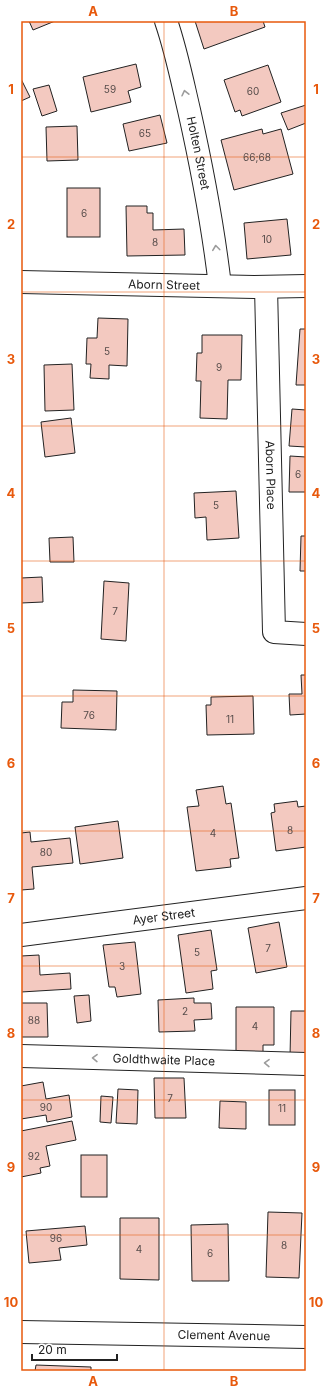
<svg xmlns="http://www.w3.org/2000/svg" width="327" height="1392" viewBox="0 0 327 1392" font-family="Inter,sans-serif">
	<rect width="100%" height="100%" fill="#fff"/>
	<g fill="#f3c9c0" stroke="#222">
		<path d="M 29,21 L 55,21 L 33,30 Z"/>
		<path d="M 195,21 L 263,21 L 265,27 L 204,49 Z"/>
		<path d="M 136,64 L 141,87 L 128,91 L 131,102 L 91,112 L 83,77 Z"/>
		<path d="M 268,65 L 281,102 L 242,116 L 240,110 L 235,112 L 224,80 Z"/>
		<path d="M 21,79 L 30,97 L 21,101 Z"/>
		<path d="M 49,85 L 57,111 L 42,116 L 33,89 Z"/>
		<path d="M 306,105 L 306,123 L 288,130 L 281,113 Z"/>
		<path d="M 160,115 L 167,143 L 129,151 L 123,124 Z"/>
		<path d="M 77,126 L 78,160 L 47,161 L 46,127 Z"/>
		<path d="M 262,129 L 263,134 L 281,129 L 293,174 L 234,190 L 221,140 Z"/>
		<rect x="67" y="188" width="33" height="49"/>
		<path d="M 126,206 L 147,206 L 147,213 L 153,213 L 153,230 L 184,229 L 185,255 L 127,256 Z"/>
		<path d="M 287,219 L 291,255 L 247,259 L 244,223 Z"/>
		<path d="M 98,318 L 128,319 L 127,366 L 109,365 L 109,379 L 90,378 L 91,364 L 86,364 L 87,338 L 97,338 Z"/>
		<path d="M 300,329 L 306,329 L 306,385 L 296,385 Z"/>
		<path d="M 202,335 L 242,335 L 241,380 L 228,380 L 227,419 L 200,418 L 201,381 L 196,381 L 197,353 L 202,353 Z"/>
		<path d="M 72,364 L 74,410 L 45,411 L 44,365 Z"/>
		<path d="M 292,409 L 306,410 L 306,447 L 289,446 Z"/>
		<path d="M 71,418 L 75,453 L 45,457 L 41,422 Z"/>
		<path d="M 290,456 L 306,457 L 306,492 L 289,492 Z"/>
		<path d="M 236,491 L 239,538 L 207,540 L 206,517 L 195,518 L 194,493 Z"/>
		<path d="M 301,536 L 306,536 L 306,571 L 300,571 Z"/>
		<path d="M 73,537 L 74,562 L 50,562 L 49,538 Z"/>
		<path d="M 42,577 L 43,602 L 21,603 L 21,578 Z"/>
		<path d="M 104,581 L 129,583 L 126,641 L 101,639 Z"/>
		<path d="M 301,675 L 306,675 L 306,714 L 290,715 L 289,694 L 302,694 Z"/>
		<path d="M 73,690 L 117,691 L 116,730 L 61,728 L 62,702 L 73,702 Z"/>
		<path d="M 253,696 L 254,734 L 207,735 L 206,705 L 211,705 L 211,697 Z"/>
		<path d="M 223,786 L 226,804 L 231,803 L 239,858 L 230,859 L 231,867 L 196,871 L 187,807 L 199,806 L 196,790 Z"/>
		<path d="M 297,801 L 298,807 L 306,806 L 306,847 L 276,851 L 271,813 L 275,812 L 274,804 Z"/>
		<path d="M 118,821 L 123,858 L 80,864 L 75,827 Z"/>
		<path d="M 30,832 L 31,842 L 70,838 L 73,863 L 32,867 L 34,889 L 21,890 L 21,833 Z"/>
		<path d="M 279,922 L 287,967 L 256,973 L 248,928 Z"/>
		<path d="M 211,930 L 217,970 L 211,971 L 213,989 L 186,993 L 178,935 Z"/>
		<path d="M 135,942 L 141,994 L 117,997 L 115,987 L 109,987 L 103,945 Z"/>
		<path d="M 39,955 L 40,975 L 70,973 L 71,989 L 21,992 L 21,956 Z"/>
		<path d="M 89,995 L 91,1021 L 77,1023 L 74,996 Z"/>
		<path d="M 194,998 L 194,1003 L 211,1003 L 212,1019 L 194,1020 L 195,1031 L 159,1032 L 158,1000 Z"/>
		<path d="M 21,1003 L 47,1003 L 48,1037 L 21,1037 Z"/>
		<path d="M 236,1007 L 274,1007 L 274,1045 L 263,1045 L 263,1053 L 236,1053 Z"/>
		<path d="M 291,1011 L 306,1011 L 306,1057 L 290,1057 Z"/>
		<path d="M 154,1078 L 184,1078 L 186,1118 L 155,1118 Z"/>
		<path d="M 43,1082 L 46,1099 L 69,1095 L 72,1117 L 47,1122 L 46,1115 L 21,1119 L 21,1086 Z"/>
		<path d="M 118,1089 L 138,1090 L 137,1124 L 116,1123 Z"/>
		<rect x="269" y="1090" width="26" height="35"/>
		<path d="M 101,1096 L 113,1097 L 111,1123 L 100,1122 Z"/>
		<path d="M 220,1101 L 246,1102 L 246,1129 L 219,1128 Z"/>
		<path d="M 72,1121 L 76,1140 L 46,1146 L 50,1166 L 40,1168 L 41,1173 L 21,1177 L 21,1131 Z"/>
		<rect x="81" y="1155" width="26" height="42"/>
		<path d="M 268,1212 L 302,1213 L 299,1278 L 266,1277 Z"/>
		<path d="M 120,1218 L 159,1218 L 159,1280 L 120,1279 Z"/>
		<path d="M 228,1224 L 229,1281 L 192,1281 L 191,1225 Z"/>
		<path d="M 85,1226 L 87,1245 L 59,1248 L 61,1260 L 29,1263 L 26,1231 Z"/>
		<path d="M 36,1365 L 91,1367 L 91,1371 L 35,1371 Z"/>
	</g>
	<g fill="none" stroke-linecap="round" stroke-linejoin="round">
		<defs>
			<g id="minor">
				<path id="s1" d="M 166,21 C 176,50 182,80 189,110 C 202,168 213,226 220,286"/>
				<path id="s2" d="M 21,282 L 254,287 L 306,286"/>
				<path id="s3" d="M 266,287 L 274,632 L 306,634"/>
				<path id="s4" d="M 21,935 L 306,898"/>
				<path id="s5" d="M 21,1056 L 306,1064"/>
				<path id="s6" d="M 21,1332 L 306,1337"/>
			</g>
		</defs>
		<use href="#minor" stroke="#222" stroke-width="24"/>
		<use href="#minor" stroke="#fff" stroke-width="22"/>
	</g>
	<defs><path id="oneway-chevron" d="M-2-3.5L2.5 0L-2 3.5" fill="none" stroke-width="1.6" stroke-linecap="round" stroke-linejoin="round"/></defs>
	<g stroke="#9c9c9c">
		<use href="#oneway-chevron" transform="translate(185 93) rotate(-103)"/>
		<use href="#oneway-chevron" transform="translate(216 248) rotate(-97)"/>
		<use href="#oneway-chevron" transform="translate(95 1058) rotate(-179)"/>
		<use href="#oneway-chevron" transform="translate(267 1063) rotate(-179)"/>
	</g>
	<path fill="none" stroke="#e8590c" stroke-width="1" stroke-opacity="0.55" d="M 164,21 L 164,1371M 21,157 L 306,157M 21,292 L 306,292M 21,426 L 306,426M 21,561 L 306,561M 21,696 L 306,696M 21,831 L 306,831M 21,966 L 306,966M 21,1100 L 306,1100M 21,1235 L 306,1235"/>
	<g text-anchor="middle" stroke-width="3" stroke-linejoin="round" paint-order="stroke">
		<g font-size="10" fill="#564c4a">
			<text x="110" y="93">59</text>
			<text x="253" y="95">60</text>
			<text x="145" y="137">65</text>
			<text x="257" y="161">66;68</text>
			<text x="84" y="217">6</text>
			<text x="267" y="243">10</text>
			<text x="155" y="246">8</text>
			<text x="107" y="355">5</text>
			<text x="219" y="371">9</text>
			<text x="298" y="478">6</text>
			<text x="216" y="509">5</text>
			<text x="115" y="615">7</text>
			<text x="89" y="719">76</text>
			<text x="230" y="723">11</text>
			<text x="290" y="834">8</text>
			<text x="213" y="837">4</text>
			<text x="46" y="856">80</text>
			<text x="268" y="952">7</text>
			<text x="197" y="956">5</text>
			<text x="122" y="970">3</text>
			<text x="185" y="1015">2</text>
			<text x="34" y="1024">88</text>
			<text x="255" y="1030">4</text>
			<text x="170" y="1102">7</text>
			<text x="46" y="1111">90</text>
			<text x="282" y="1112">11</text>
			<text x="34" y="1160">92</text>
			<text x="56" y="1242">96</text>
			<text x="284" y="1249">8</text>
			<text x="139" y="1253">4</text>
			<text x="210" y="1257">6</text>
		</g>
		<g font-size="12" fill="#222" stroke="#fff">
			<text dy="4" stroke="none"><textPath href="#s1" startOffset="136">Holten Street</textPath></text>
			<text dy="4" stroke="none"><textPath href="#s2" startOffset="143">Aborn Street</textPath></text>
			<text dy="4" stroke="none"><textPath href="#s3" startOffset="188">Aborn Place</textPath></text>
			<text dy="4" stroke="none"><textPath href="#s4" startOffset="144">Ayer Street</textPath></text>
			<text dy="4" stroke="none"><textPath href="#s5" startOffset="143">Goldthwaite Place</textPath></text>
			<text dy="4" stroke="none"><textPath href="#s6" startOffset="203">Clement Avenue</textPath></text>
		</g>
	</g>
	<rect width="327" height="1392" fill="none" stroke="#ffffff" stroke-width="44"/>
	<path d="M32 1354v6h85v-6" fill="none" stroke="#222222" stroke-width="2"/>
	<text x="38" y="1354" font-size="12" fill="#222222" stroke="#ffffff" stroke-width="3" paint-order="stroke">20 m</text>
	<rect x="22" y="22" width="283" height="1348" fill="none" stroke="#e8590c" stroke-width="1.5"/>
	<g font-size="13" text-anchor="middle" font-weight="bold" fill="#e8590c">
		<text x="93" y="16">A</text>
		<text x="234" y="16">B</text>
		<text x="11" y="94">1</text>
		<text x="316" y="94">1</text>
		<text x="11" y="229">2</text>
		<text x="316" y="229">2</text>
		<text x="11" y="364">3</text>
		<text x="316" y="364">3</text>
		<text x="11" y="498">4</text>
		<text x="316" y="498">4</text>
		<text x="11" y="633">5</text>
		<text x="316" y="633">5</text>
		<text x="11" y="768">6</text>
		<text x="316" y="768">6</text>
		<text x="11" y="903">7</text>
		<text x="316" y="903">7</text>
		<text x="11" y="1038">8</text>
		<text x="316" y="1038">8</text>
		<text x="11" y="1172">9</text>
		<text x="316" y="1172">9</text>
		<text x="11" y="1307">10</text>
		<text x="316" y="1307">10</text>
		<text x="93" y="1386">A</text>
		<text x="234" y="1386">B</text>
	</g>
</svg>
